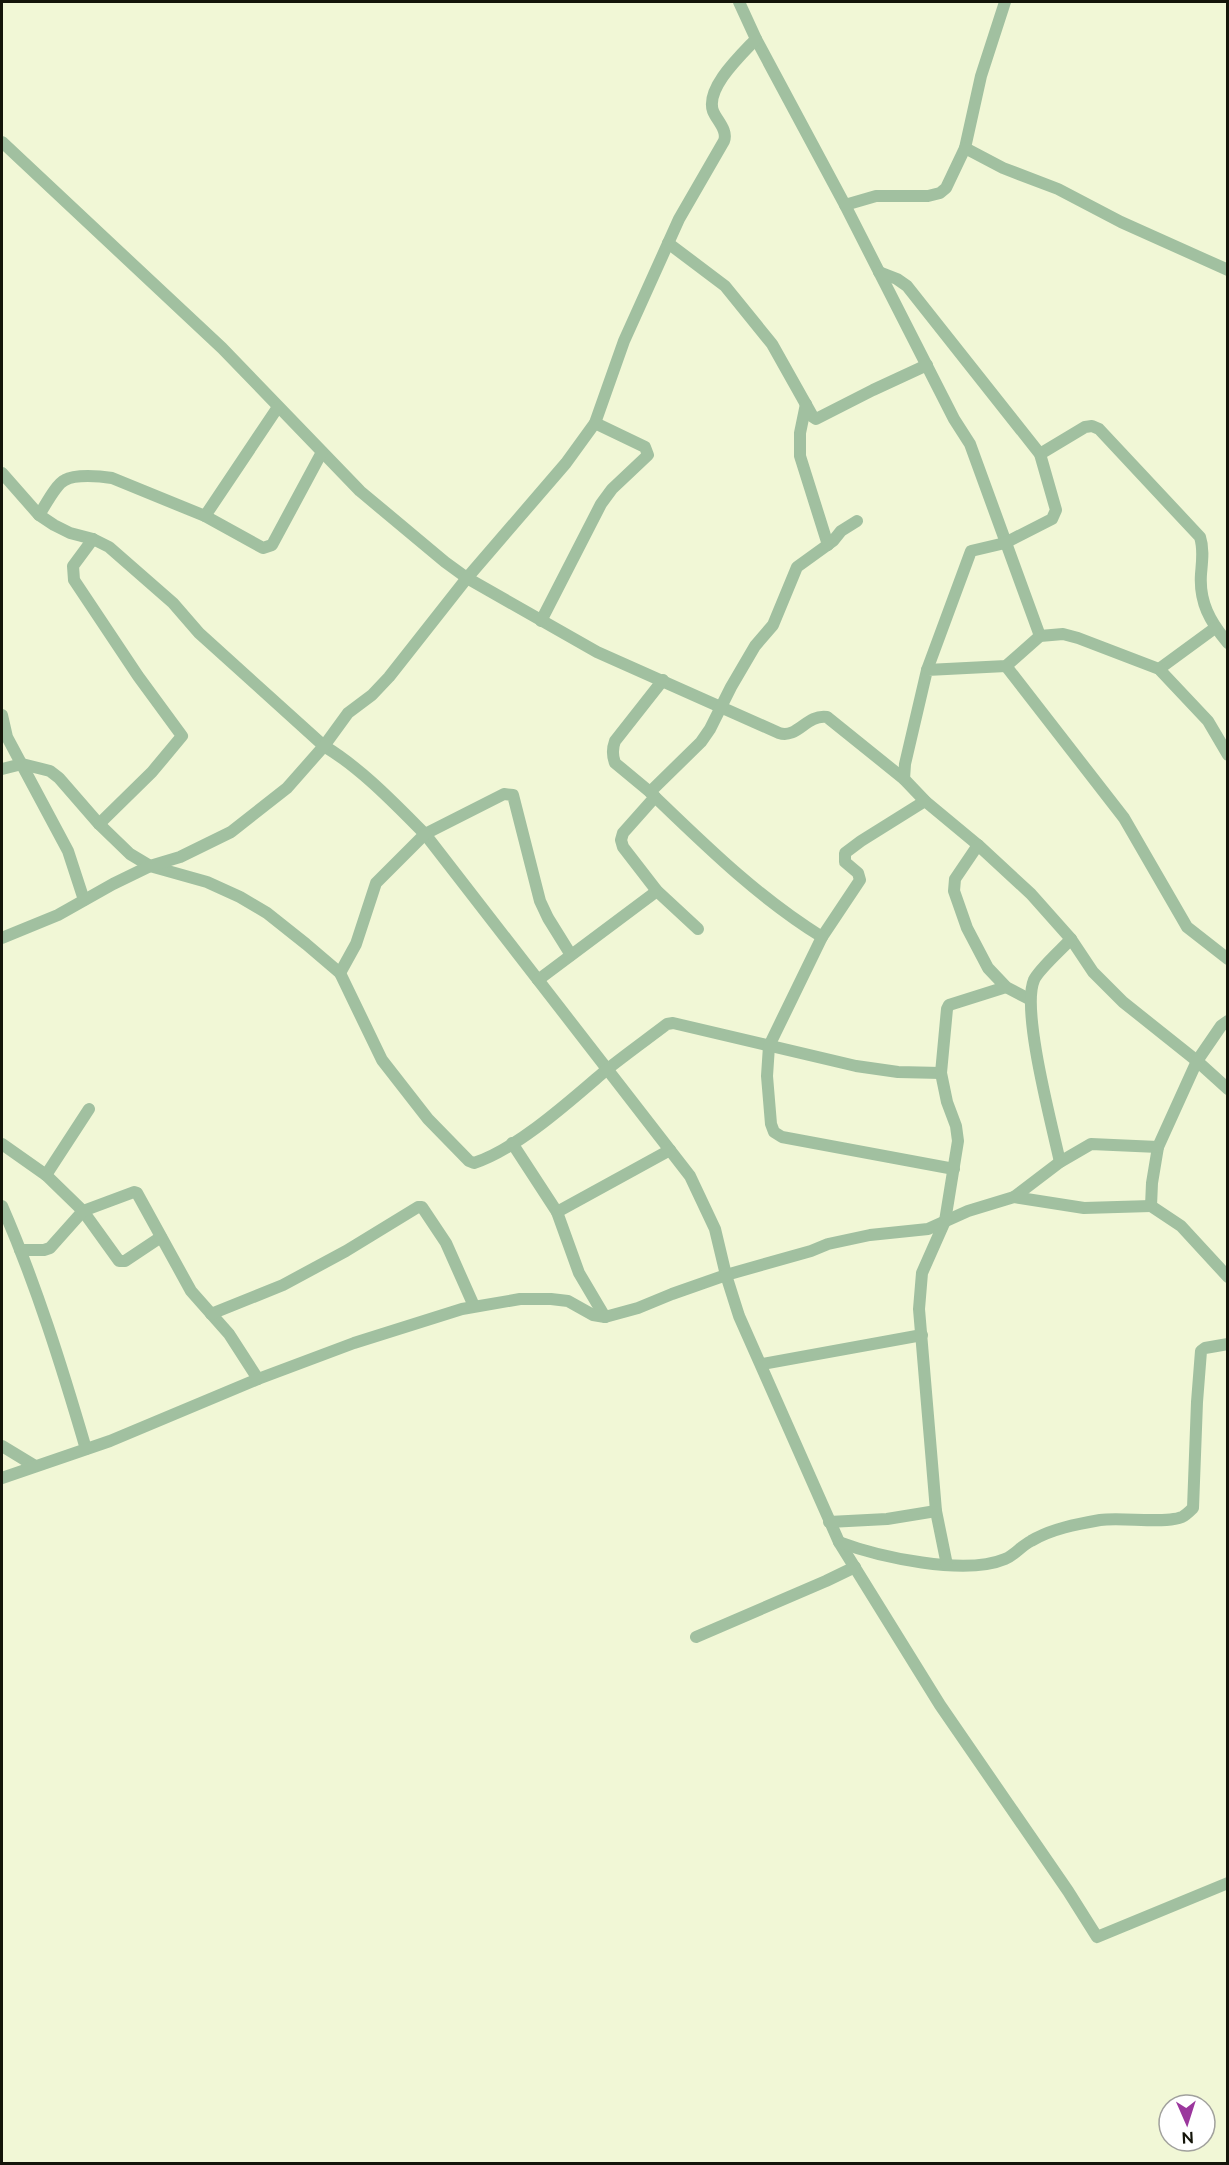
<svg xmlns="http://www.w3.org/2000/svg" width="1229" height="2165" viewBox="0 0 1229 2165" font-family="Raleway,sans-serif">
	<rect width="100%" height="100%" fill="#f1f7d6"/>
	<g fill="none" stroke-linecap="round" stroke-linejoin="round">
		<g stroke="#a1c0a0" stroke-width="12">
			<path d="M 1005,2 L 981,76 L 965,148 L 1003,168 L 1058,189 L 1121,222 L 1228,270"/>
			<path d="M 756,39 L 845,205 L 954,419 L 970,444 L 1040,636"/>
			<path d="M 2,142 L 222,348 L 360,491 L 445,562 L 467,578 L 597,652 L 779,733 C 798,739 806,714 827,717 L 904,779 L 925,801 L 978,845 L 1031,894 L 1071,939 L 1093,972 L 1123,1002 L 1197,1061 L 1228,1089"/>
			<path d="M 845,205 L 876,196 L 928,196 L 940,193 L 946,188 L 965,148"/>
			<path d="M 668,243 L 725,286 L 772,344 L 813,417 L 816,419 L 873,390 L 927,365"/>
			<path d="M 879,272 L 897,279 L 907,286 L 1040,454 L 1056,510 L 1052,519 L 1005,543 L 971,551 L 927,670"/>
			<path d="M 806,404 L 800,433 L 800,456 L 828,545"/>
			<path d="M 1040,454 L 1085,427 L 1092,426 L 1099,429 L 1200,537 C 1204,549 1202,562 1201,574 C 1199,602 1210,622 1228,643"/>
			<path d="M 2,473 L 39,515 L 54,525 L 70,533 L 93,539 L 109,547 L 173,603 L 199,633 L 324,746 C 362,769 394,803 425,834 L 690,1176 L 715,1229 L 726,1275 L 739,1316 L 839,1542 L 940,1705 L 1068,1891 L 1097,1937 L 1228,1883"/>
			<path d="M 39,515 C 45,506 56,484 65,480 C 75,474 100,476 112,478 L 205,516 L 263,548 L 272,545 L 322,452"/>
			<path d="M 205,516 L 278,407"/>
			<path d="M 93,539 L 73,566 L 74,580 L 138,676 L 182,736 L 152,772 L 99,824"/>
			<path d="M 541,621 L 601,504 L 612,489 L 648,455 L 645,447 L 595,423"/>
			<path d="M 1006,666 L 1124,818 L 1187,927 L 1228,959"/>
			<path d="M 1159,669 L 1215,628"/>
			<path d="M 2,715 L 7,737 L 68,851 L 84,900"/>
			<path d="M 2,769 L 22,764 L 50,771 L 59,778 L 99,824 L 130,854 L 150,866 L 207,882 L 240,897 L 267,913 L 306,944 L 340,973 L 382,1060 L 428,1119 L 469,1161 L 474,1163 C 517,1149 570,1101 605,1071 C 625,1055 646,1040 667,1024 L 673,1023 L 856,1066 L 898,1072 L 941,1073"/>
			<path d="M 904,779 L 905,764 L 927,670 L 1006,666 L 1040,636 L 1063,634 L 1078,638 L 1159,669 L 1208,721 L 1228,755"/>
			<path d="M 650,792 L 615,763 C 612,755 612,749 615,741 L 663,680"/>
			<path d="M 655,797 C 708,848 759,898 822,937"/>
			<path d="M 925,801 L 861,841 L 845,853 L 845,862 L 858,873 L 860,880 L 822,937 L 769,1046 L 767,1076 L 771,1124 L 774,1132 L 782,1137 L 954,1169"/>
			<path d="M 978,845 L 955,879 L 954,891 L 967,928 L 988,968 L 1006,987 L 1029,999"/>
			<path d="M 698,929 L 657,891 L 623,847 L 621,840 L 623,833 L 655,797 L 650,792 L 701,742 L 710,729 L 731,687 L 755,646 L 773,625 L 797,567 L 833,541 L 841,531 L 857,521"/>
			<path d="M 2,938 L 58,915 L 113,884 L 150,866 L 180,857 L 231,832 L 287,788 L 324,746 L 348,713 L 372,695 L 389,677 L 467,578 L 566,463 L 595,423 L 624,341 L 679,219 L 724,141 C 728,130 717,121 713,111 C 705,88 742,54 756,39 L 739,2"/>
			<path d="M 340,973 L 356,944 L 376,883 L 425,834 L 504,794 L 513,795 L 540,901 L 548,918 L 571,955"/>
			<path d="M 538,980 L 657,891"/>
			<path d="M 1228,1021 L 1221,1026 L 1197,1061 L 1158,1147 L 1152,1183 L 1151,1206 L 1181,1226 L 1228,1277"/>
			<path d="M 512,1143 L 557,1212 L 579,1273 L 605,1317"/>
			<path d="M 2,1144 L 46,1175 L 89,1109"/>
			<path d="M 1060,1162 C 1052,1125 1021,1010 1034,980 C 1038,970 1063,948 1071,939"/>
			<path d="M 46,1175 L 83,1211 L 119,1261 L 125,1261 L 161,1237"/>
			<path d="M 1014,1197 L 1060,1162 L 1091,1144 L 1158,1147"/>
			<path d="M 2,1206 C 36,1284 62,1367 86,1449"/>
			<path d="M 557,1212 L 670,1150"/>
			<path d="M 20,1250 L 44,1250 L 50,1248 L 83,1211 L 134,1192 L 137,1193 L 191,1291 L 229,1334 L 258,1379"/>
			<path d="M 211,1314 L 283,1285 L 346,1251 L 418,1207 L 422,1207 L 446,1243 L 474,1306"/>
			<path d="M 762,1364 L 922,1335"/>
			<path d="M 2,1446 L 35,1466"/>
			<path d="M 2,1478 L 110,1441 L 258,1379 L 354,1343 L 462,1309 L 520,1299 L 551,1299 L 568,1301 L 593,1315 L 605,1317 L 638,1308 L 672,1294 L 726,1275 L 811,1251 L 828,1244 L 870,1235 L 928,1229 L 968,1211 L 1014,1197 L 1084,1208 L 1151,1206"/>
			<path d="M 829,1522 L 887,1519 L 936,1511"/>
			<path d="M 839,1542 C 879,1557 965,1576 1005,1559 C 1015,1555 1021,1546 1031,1541 C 1051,1529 1077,1524 1100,1520 C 1122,1517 1165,1524 1182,1517 C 1186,1515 1190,1511 1193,1508 L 1197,1402 L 1201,1351 L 1205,1348 L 1228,1344"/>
			<path d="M 947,1565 L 936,1511 L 919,1309 L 922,1273 L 945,1221 L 958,1141 L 956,1126 L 947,1102 L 941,1073 L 947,1009 L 949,1005 L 1006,987"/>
			<path d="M 696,1637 L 826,1581 L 855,1567"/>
		</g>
	</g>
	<rect width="1229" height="2165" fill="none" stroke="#14150a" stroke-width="6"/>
	<g transform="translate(1187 2123) rotate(177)"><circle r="28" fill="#ffffff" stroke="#a1a19d" stroke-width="1.5"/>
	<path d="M0-4.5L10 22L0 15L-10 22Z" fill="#9b379d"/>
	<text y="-9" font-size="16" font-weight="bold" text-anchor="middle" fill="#14150a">N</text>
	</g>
</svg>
